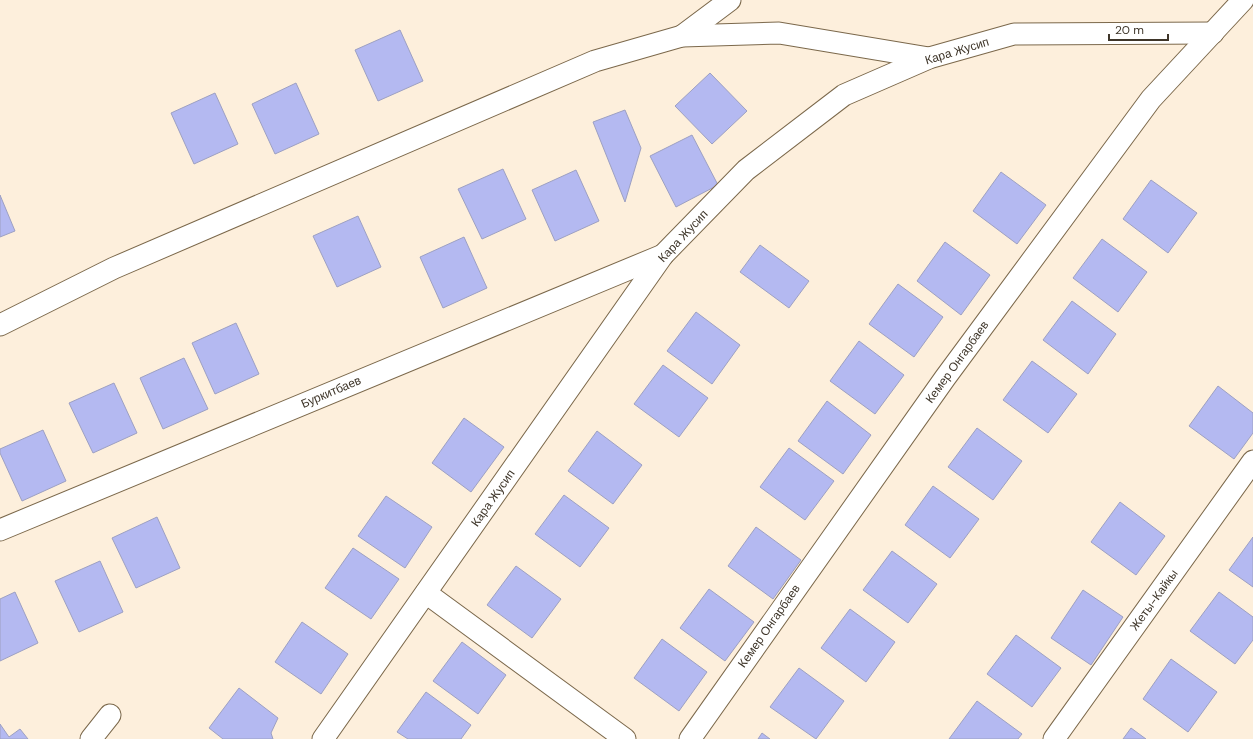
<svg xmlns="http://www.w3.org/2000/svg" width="1253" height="739" viewBox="0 0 1253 739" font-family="'DM Sans',sans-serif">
	<rect width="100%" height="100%" fill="#fdefdc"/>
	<g fill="#b4b9f1" stroke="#9da0c2">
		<path d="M 400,30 L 423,81 L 378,101 L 355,50 Z"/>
		<path d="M 710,73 L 747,111 L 712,144 L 675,106 Z"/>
		<path d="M 296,83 L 319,134 L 275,154 L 252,104 Z"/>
		<path d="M 215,93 L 238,144 L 194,164 L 171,113 Z"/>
		<path d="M 625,110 L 641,148 L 625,202 L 593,122 Z"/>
		<path d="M 692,135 L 718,185 L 676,207 L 650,156 Z"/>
		<path d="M 503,169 L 526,219 L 482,239 L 458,189 Z"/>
		<path d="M 576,170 L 599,221 L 555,241 L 532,190 Z"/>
		<path d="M 1001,172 L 1046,205 L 1017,244 L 973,211 Z"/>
		<path d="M 1151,180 L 1197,213 L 1168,253 L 1123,219 Z"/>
		<path d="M 0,195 L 15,231 L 0,237 Z"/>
		<path d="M 358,216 L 381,267 L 337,287 L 313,236 Z"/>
		<path d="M 464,237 L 487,288 L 443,308 L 420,257 Z"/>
		<path d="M 1102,239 L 1147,272 L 1118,312 L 1073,278 Z"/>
		<path d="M 945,242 L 990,275 L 961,315 L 917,281 Z"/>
		<path d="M 760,245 L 809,281 L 789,308 L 740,272 Z"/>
		<path d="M 898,284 L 943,317 L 914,357 L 869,324 Z"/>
		<path d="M 1072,301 L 1116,334 L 1088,374 L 1043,340 Z"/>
		<path d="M 696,312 L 740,345 L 712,384 L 667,351 Z"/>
		<path d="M 236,323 L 259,374 L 215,394 L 192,343 Z"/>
		<path d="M 859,341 L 904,375 L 875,414 L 830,381 Z"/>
		<path d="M 184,358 L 208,409 L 163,429 L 140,378 Z"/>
		<path d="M 1032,361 L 1077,394 L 1048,433 L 1003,400 Z"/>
		<path d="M 663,365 L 708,398 L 679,437 L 634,404 Z"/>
		<path d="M 114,383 L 137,433 L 93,453 L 69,403 Z"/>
		<path d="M 1218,386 L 1253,413 L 1253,433 L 1234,459 L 1189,426 Z"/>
		<path d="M 827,401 L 871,435 L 843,474 L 798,441 Z"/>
		<path d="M 464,418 L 504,447 L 471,492 L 432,463 Z"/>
		<path d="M 977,428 L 1022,461 L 993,500 L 948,467 Z"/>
		<path d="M 43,430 L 66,481 L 22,501 L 0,453 L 0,449 Z"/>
		<path d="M 597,431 L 642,465 L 613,504 L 568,471 Z"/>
		<path d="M 789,448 L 834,481 L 805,520 L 760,487 Z"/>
		<path d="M 933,486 L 979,519 L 950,558 L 905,525 Z"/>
		<path d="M 564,495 L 609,528 L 580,567 L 535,534 Z"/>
		<path d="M 386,496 L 432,527 L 405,568 L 358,536 Z"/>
		<path d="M 1120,502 L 1165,536 L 1136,575 L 1091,542 Z"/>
		<path d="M 157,517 L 180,568 L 136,588 L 112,538 Z"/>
		<path d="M 756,527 L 801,560 L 773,599 L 728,566 Z"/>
		<path d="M 1253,537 L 1253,587 L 1229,570 Z"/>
		<path d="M 353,548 L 399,579 L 371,619 L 325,588 Z"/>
		<path d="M 892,551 L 937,584 L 908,623 L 863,590 Z"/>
		<path d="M 100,561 L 123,612 L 79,632 L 55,581 Z"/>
		<path d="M 516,566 L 561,599 L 532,638 L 487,605 Z"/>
		<path d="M 709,589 L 754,622 L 725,661 L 680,628 Z"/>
		<path d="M 1083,590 L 1123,617 L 1091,665 L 1051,638 Z"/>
		<path d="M 15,592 L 38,643 L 0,661 L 0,599 Z"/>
		<path d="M 1219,592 L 1253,617 L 1253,640 L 1235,664 L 1190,631 Z"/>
		<path d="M 850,609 L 895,642 L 866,682 L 821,648 Z"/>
		<path d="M 302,622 L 348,654 L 321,694 L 275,662 Z"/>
		<path d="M 1016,635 L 1061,668 L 1032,707 L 987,674 Z"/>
		<path d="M 662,639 L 707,672 L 679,711 L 634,678 Z"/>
		<path d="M 462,642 L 506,675 L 478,714 L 433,681 Z"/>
		<path d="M 1171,659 L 1217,692 L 1188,732 L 1143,699 Z"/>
		<path d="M 799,668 L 844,701 L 816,739 L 770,707 Z"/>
		<path d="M 239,688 L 278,718 L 271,733 L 273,739 L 223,739 L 209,728 Z"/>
		<path d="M 426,692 L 471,725 L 461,739 L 408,739 L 397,732 Z"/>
		<path d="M 977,701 L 1022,734 L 1018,739 L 949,739 Z"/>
		<path d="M 0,724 L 9,737 L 20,729 L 28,739 L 0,739 Z"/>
		<path d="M 1131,728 L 1146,739 L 1123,739 Z"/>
		<path d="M 762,733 L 770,739 L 758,739 Z"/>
	</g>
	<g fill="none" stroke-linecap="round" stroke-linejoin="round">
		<defs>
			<g id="minor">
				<path d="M 682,36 L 730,0"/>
				<path d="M 0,325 L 114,268 L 595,61 L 682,36 L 779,33 L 929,58"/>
				<path d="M 0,530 L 663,255"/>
				<path d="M 426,593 L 625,739"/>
				<path d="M 91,739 L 110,715"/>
				<path d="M 323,739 L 663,255 L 746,170 L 844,95 L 929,58 L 1014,34 L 1213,33"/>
				<path d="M 690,739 L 945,378 L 1151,99 L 1243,0"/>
				<path d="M 1054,739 L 1253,461"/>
			</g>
		</defs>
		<use href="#minor" stroke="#7b684b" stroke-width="23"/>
		<use href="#minor" stroke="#fff" stroke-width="21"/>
	</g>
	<g text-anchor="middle" stroke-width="3" stroke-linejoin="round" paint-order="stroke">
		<g font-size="12" fill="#3e3529" stroke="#fff">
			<text transform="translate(957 51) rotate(-17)" y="4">Кара Жусип</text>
			<text transform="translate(683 236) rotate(-47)" y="4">Кара Жусип</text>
			<text transform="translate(957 362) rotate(-54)" y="4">Кемер Онгарбаев</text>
			<text transform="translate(331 392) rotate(-23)" y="4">Буркитбаев</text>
			<text transform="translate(493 498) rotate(-55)" y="4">Кара Жусип</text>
			<text transform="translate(1154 600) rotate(-54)" y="4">Жеты-Кайкы</text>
			<text transform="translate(769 626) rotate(-55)" y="4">Кемер Онгарбаев</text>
		</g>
	</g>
	<path d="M1109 34v6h59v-6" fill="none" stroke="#3e3529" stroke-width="2"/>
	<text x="1115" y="34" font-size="12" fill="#3e3529" stroke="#ffffff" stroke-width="3" paint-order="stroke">20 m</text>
</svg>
